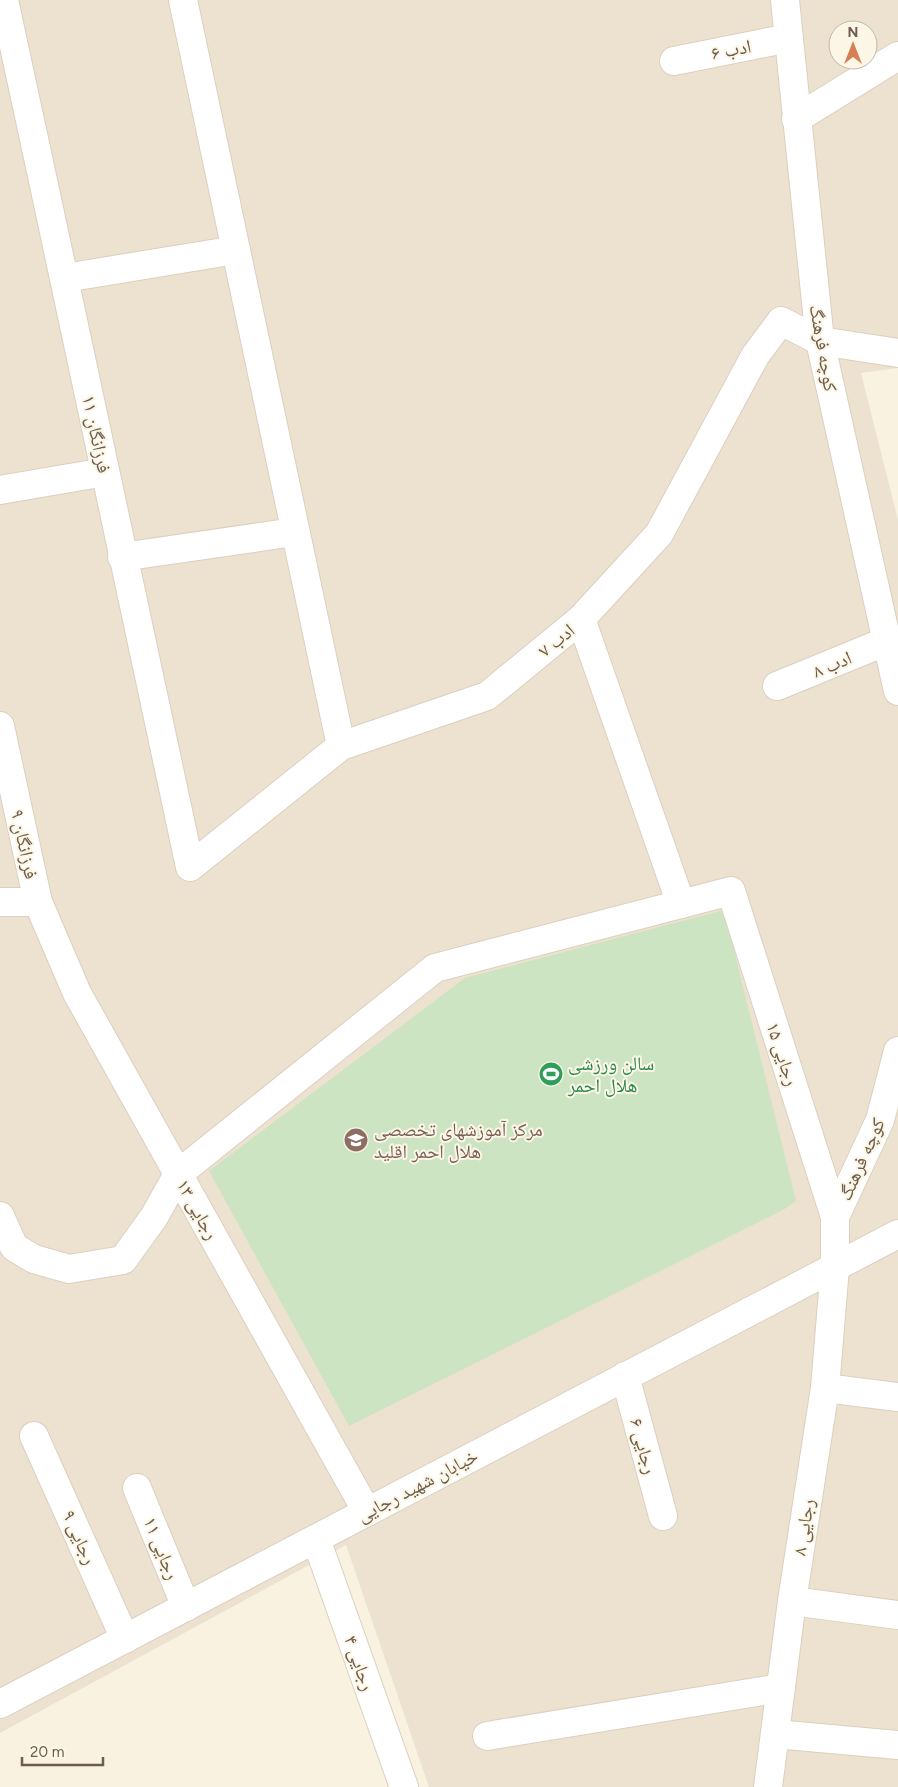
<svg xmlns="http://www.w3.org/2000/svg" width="898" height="1787" viewBox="0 0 898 1787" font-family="Figtree,'Noto Naskh Arabic',sans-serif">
	<rect width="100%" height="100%" fill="#f9f2e1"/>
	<path fill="#ece2cf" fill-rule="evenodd" d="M 0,0 L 898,0 L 898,368 L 861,373 L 898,520 L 898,1787 L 429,1787 L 346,1545 L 0,1733 ZM 838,30 L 868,30 L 868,60 L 838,60 Z"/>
	<path fill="#cce4c2" d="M 724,910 L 796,1201 L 783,1210 L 349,1426 L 209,1171 L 465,978 Z"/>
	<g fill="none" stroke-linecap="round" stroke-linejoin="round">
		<defs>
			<g id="minor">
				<path d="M 4,0 C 67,289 127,579 190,867 L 341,746 L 487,696 L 581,619 L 659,534 L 755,356 L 781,321 L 820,341 L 898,353"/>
				<path d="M 183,0 L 341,746"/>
				<path d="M 785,0 L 820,341 L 898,691"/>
				<path d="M 674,61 L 789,38"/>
				<path d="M 796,119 L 898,56"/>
				<path d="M 65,278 L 236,250"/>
				<path d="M 0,490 L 105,472"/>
				<path d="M 122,557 L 294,532"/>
				<path d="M 581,619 L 681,904 L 731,891 L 835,1217"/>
				<path d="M 777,686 L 887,641"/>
				<path d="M 0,726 L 38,902"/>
				<path d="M 0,1216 L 14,1247 L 34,1259 L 69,1269 L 123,1260 L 154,1217 L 178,1174 L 435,968 L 681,904"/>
				<path d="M 625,1376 L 663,1516"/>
				<path d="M 825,1388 L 898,1397"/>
				<path d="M 34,1436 L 125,1639"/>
				<path d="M 137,1488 L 186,1607"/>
				<path d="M 316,1539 L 404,1787"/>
				<path d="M 792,1601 L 898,1615"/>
				<path d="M 775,1734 L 898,1745"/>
				<path d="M 487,1736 L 781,1688"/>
				<path d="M 768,1787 L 792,1601 L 825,1388 L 835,1267 L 835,1217 L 880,1120 L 898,1051"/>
			</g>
			<g id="tertiary">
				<path d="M 0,902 L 38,902 L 77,993 L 367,1512"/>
				<path d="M 0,1704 L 898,1234"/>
			</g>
		</defs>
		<use href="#minor" stroke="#dccfbf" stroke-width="30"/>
		<use href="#tertiary" stroke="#dccfbf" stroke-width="30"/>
		<use href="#minor" stroke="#fff" stroke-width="28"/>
		<use href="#tertiary" stroke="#fff" stroke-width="28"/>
	</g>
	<defs>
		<symbol id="stadium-disc" viewBox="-11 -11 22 22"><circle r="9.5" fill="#2e9e5b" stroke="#fcf6e7"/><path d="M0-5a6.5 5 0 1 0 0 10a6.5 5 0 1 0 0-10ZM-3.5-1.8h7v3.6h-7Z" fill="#fff"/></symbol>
		<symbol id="school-disc" viewBox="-11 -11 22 22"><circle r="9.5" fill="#8d6e63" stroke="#fcf6e7"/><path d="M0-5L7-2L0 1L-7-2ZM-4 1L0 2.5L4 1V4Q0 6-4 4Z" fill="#fff"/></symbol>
	</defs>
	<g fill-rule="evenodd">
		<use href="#stadium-disc" x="537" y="1060" width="28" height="28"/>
		<use href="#school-disc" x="342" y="1126" width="28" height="28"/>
	</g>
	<g text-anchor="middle" stroke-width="4" stroke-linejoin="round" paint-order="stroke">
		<g font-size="19" fill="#6d5b4b" stroke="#fcf6e7">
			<text transform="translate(731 49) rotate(-11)" y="7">ادب ۶</text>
			<text transform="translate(824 348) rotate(80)" y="7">کوچه فرهنگ</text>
			<text transform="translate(97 434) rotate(78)" y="7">فرزانگان ۱۱</text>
			<text transform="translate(556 640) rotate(-39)" y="7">ادب ۷</text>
			<text transform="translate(832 664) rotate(-23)" y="7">ادب ۸</text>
			<text transform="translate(25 844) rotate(78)" y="7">فرزانگان ۹</text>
			<text transform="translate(783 1054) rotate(72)" y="7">رجایی ۱۵</text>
			<text transform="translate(861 1159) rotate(-66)" y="7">کوچه فرهنگ</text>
			<text transform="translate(198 1209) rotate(61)" y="7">رجایی ۱۳</text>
			<text transform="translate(644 1446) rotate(75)" y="7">رجایی ۶</text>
			<text transform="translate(417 1485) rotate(-28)" y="7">خیابان شهید رجایی</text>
			<text transform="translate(803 1527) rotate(-81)" y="7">رجایی ۸</text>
			<text transform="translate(80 1537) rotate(66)" y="7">رجایی ۹</text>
			<text transform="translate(162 1548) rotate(68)" y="7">رجایی ۱۱</text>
			<text transform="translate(360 1663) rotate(71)" y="7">رجایی ۴</text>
		</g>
		<g font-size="19" fill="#27864d" stroke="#fcf6e7" text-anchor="start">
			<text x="568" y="1070">سالن ورزشی<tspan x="568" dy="22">هلال احمر</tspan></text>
		</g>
		<g font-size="19" fill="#785e54" stroke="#fcf6e7" text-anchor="start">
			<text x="374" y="1136">مرکز آموزشهای تخصصی<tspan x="374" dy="22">هلال احمر اقلید</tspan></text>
		</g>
	</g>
	<g transform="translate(853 45)"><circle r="24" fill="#fcf6e7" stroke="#c3b8a9"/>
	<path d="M0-4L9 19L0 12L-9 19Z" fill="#d67e54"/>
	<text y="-8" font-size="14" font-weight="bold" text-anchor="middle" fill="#6d5b4b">N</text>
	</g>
	<path d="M22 1757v8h81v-8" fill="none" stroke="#6d5b4b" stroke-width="2.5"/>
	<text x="30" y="1757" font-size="15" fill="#6d5b4b" stroke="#fcf6e7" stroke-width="4" paint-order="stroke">20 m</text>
</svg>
